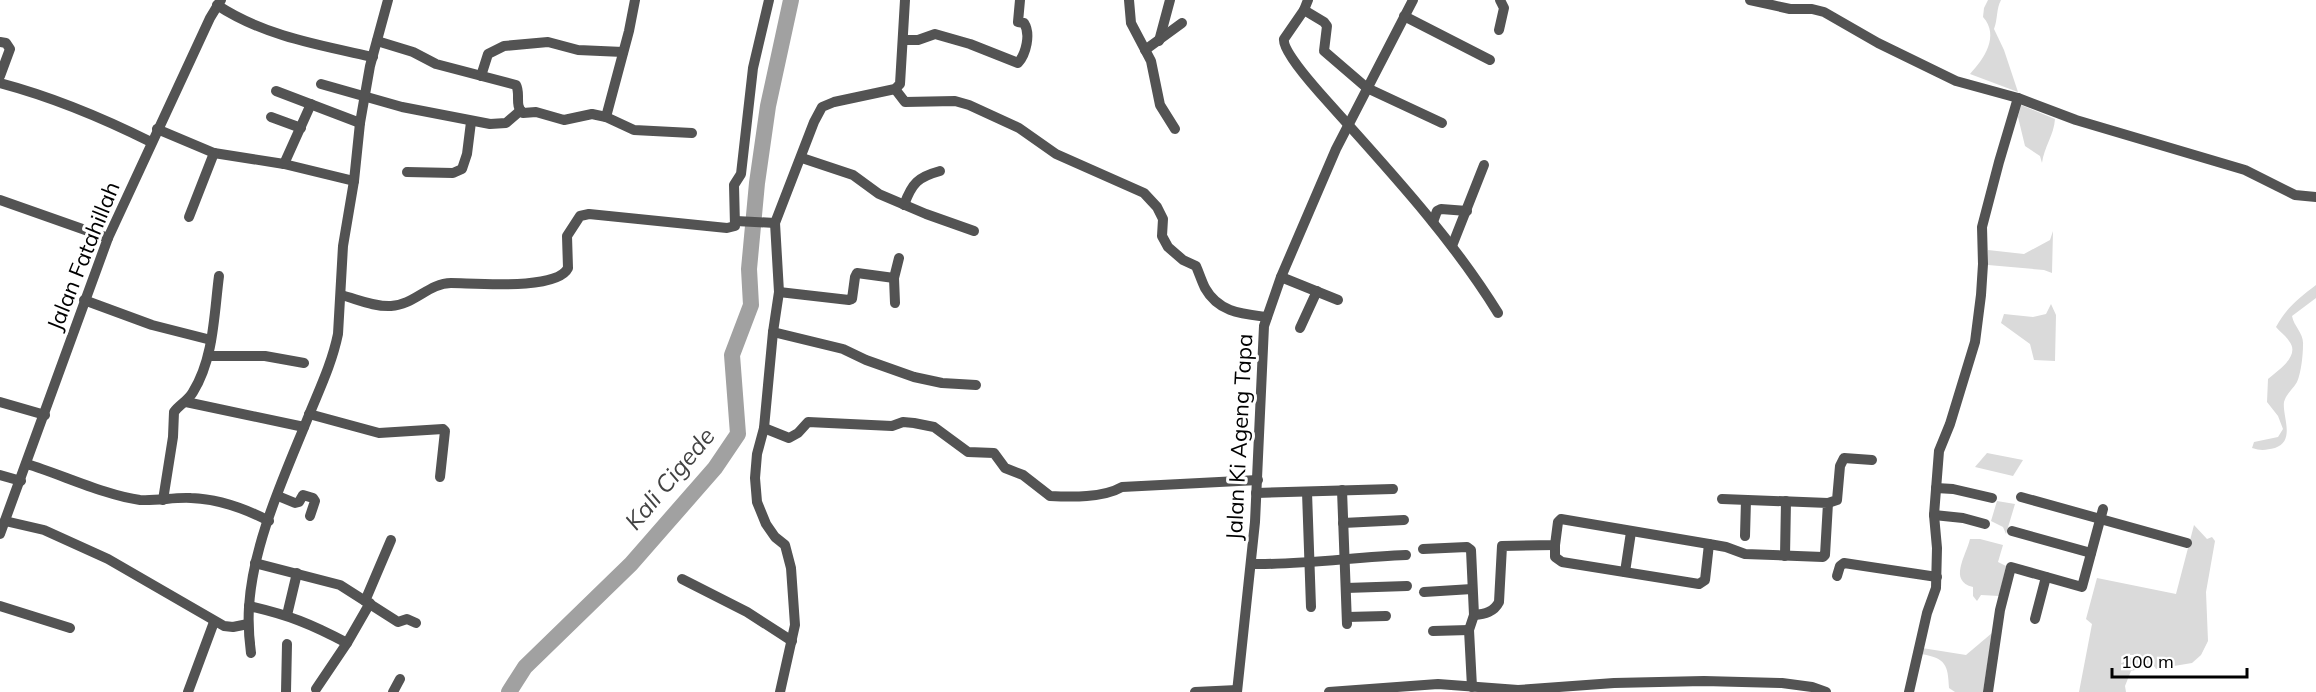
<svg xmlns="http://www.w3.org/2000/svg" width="2316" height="692" viewBox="0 0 2316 692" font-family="Mulish,sans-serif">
	<rect width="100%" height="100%" fill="#fff"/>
	<g fill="#dadada">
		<path d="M 1988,0 L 2001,0 C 1996,9 1998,19 1994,29 L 2004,50 L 2018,92 L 1970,74 C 1984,59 2000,36 1983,17 L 1984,8 Z"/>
		<path d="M 2021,105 L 2055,119 C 2054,135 2044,147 2042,163 L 2040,156 L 2025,146 L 2018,117 Z"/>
		<path d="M 2053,231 L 2052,273 L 2044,270 L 1988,265 L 1988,250 L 2024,254 L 2050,240 Z"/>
		<path d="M 2316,285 L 2316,298 L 2292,316 C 2294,327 2304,333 2303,345 C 2303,355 2301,373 2297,382 C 2293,389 2286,394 2284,402 C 2282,416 2296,441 2275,448 C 2266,450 2261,451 2252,448 L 2254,442 L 2278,437 L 2283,429 L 2278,416 L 2267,402 L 2268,379 C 2278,370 2301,356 2289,341 C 2286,336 2280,332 2276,327 C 2286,308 2300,297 2316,285 Z"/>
		<path d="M 2051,304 L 2056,315 L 2055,361 L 2034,360 L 2030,344 L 2001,323 L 2004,314 L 2033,317 L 2046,314 Z"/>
		<path d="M 1987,453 L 2023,460 L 2013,476 L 1975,467 Z"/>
		<path d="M 1997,501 L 2015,504 L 2006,534 L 2003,527 L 1991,521 Z"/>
		<path d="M 2194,525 L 2207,539 L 2212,537 L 2215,541 L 2206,592 L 2208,641 L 2201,655 L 2192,663 L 2156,669 L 2152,663 L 2143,668 L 2131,671 L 2125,686 L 2126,692 L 2079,692 L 2092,624 L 2086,619 L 2097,578 L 2176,594 Z"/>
		<path d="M 1970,539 L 1980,539 L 2003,545 L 1998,562 L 2006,566 L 1999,596 L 1981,595 L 1977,601 L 1973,596 L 1973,587 C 1948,581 1966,556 1970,539 Z"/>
		<path d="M 1992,633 L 1983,692 L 1955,692 L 1949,688 C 1948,665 1946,658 1921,654 L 1922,648 L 1966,655 Z"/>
	</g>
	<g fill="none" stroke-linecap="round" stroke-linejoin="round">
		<path stroke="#a1a1a1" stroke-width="16" d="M 509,692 L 525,667 L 631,564 L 715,468 L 738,434 L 732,355 L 751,305 L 749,269 L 757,183 L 768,106 L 791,0"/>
		<g stroke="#535353" stroke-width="10">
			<path d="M 1129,0 L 1131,23 L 1151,61 L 1160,105 L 1175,129"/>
			<path d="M 1308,0 L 1304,10 L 1284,39 C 1282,50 1311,83 1319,92 C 1382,163 1448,232 1498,313"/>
			<path d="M 1750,0 L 1790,9 L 1812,9 L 1824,12 L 1878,43 L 1956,81 L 2018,98 L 2076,120 L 2245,170 L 2295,195 L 2316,197"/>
			<path d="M 217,5 C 264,36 319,45 373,57"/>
			<path d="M 1304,10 L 1324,22 L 1327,26 L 1324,51 L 1367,88 L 1442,123"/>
			<path d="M 1404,16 L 1490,60"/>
			<path d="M 1499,30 L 1504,8 L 1500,0"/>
			<path d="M 904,40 L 918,40 L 935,34 L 970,44 L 1018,63 C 1026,54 1031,34 1024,23 L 1018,22 L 1020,0"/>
			<path d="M 377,41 L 413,52 L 436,64 L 516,85 C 521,94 514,106 523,113 L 536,112 L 564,120 L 592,114 L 606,117 L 634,130 L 692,133"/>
			<path d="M 1159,41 L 1170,0"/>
			<path d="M 0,42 L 6,43 L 10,49 L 0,76"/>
			<path d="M 1145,50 L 1182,23"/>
			<path d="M 481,76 L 488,54 L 504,46 L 548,42 L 578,50 L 623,52"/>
			<path d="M 0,83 C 53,97 101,117 151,142"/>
			<path d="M 321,84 L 402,107 L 490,124 L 506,123 L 520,111"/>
			<path d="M 895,89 L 905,102 L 955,101 L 969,105 L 1019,128 L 1056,154 L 1144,193 L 1157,207 L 1163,219 L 1162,236 L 1168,247 L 1183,260 L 1196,266 C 1199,273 1202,282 1205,288 C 1219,313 1243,314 1267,317"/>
			<path d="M 276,91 L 360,123"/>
			<path d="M 271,117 L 301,128"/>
			<path d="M 606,117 L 629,31 L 635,0"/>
			<path d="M 157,129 L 214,153 L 284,164 L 354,181"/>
			<path d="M 802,158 L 853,175 L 879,194 L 926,214 L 974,231"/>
			<path d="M 284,164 L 311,104"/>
			<path d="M 407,172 L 453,173 L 462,169 L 467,154 L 471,122"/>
			<path d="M 0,200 L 108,238"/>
			<path d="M 904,205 C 912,183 918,177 940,171"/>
			<path d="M 189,217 L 214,153"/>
			<path d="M 736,221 L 775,223"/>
			<path d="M 1433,222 L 1437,211 L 1441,209 L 1467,211"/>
			<path d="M 1452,246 L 1484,165"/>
			<path d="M 1281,277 L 1338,300"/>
			<path d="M 779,292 L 849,300 L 852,299 L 855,277 L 857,273 L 894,278"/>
			<path d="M 341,295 C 357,299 374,307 391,306 C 414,305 429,283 451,283 C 473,283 557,291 568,268 L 567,236 L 580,216 L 589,214 L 727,228 L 735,226 L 734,185 L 741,174 L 753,68 L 769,0"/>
			<path d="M 84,300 L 152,325 L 211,340"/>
			<path d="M 895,303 L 894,278 L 899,258"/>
			<path d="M 1300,328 L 1317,291"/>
			<path d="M 773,332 L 843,349 L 866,360 L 914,377 L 942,383 L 976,385"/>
			<path d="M 208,356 L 265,356 L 304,363"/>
			<path d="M 0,402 L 45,415"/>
			<path d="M 186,402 L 304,427"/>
			<path d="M 309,414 L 379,433 L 443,429 L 445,431 L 440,477"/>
			<path d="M 764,428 L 789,438 L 798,433 L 808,422 L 892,426 L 903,422 L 914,423 L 934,427 L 968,452 L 994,453 L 1005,468 L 1023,475 L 1050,496 C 1071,497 1103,498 1122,487 L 1258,480"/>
			<path d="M 27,464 C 60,474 107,496 140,500 C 158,501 174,497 191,498 C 219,499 244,508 269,521"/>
			<path d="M 0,475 L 21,481"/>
			<path d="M 1936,488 L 1953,489 L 1992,498"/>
			<path d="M 1342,490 L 1347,624"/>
			<path d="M 1307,492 L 1311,607"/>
			<path d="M 1256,493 L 1393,489"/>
			<path d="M 278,496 L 295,503 L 299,502 L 303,495 L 313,498 L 315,501 L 310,516"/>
			<path d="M 2021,497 L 2187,543"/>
			<path d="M 163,500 L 173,437 L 174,412 C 180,404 188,401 193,392 C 214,358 214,314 219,276"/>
			<path d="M 1828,503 L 1837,500 L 1840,466 L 1844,458 L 1872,460"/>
			<path d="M 1934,515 L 1963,518 L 1985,524"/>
			<path d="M 5,521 L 44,530 L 108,559 L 224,626 L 233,627 L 248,624"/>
			<path d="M 1343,523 L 1404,520"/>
			<path d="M 2012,531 L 2091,553"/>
			<path d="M 0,534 L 108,238 L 210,18 L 221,0"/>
			<path d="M 1745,536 L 1746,500"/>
			<path d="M 1555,545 L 1555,557 L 1562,562 L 1699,584 L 1705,580 L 1709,544 L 1726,547 L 1745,554 L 1823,557 L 1825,555 L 1828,503 L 1722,499"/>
			<path d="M 1423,549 L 1467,547 L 1471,550 L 1474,615 L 1469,630 L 1472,687"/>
			<path d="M 1785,556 L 1786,501"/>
			<path d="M 255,563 L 340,585 L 398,622 L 407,619 L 416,623"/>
			<path d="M 1252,564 C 1303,565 1354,557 1406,555"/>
			<path d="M 1625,572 L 1631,532"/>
			<path d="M 1837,576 L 1840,566 L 1844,563 L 1937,577"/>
			<path d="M 682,579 L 747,612 L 792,641"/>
			<path d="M 1346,588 L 1407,586"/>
			<path d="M 1424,592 L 1472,589"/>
			<path d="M 365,601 L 391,540"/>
			<path d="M 0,606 L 70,628"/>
			<path d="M 249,606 C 289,615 311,624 347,643"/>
			<path d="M 287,615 L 297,573"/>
			<path d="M 1474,615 C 1485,614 1494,612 1499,602 L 1502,546 L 1555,545 L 1558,522 L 1561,519 L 1709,544"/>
			<path d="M 1347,617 L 1386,616"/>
			<path d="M 2035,619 L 2046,577"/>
			<path d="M 1433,631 L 1469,630"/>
			<path d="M 251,653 C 249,638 248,623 249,607 C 253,542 285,475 309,415 C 320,388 332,363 338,334 L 343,246 L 354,181 L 360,123 L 370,66 L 388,0"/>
			<path d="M 316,689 L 347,643 L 370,603"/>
			<path d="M 188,692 L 214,622"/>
			<path d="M 286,692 L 287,644"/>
			<path d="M 393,692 L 400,679"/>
			<path d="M 780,692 L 795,625 L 791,568 L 785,545 L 775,537 L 766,524 L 757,502 L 755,478 L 757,454 L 764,428 L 773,332 L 779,292 L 775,223 L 814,122 L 822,107 L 834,102 L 895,89 L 900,84 L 905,0"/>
			<path d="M 1195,692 L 1237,690"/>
			<path d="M 1237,692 L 1255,522 L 1264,326 L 1281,277 L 1336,149 L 1413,0"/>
			<path d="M 1329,692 L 1438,684 L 1518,690 L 1614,683 L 1704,681 L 1782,683 L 1812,687 L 1826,692"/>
			<path d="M 1909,692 L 1927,613 L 1936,588 L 1937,548 L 1934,515 L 1939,451 L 1950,424 L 1975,342 L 1981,295 L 1983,264 L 1982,227 L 1999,162 L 2018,98"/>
			<path d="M 1988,692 L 2000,610 L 2011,567 L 2082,587 L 2103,509"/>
		</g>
	</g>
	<g text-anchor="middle" stroke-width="6" stroke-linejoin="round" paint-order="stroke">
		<g font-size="22" fill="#000" stroke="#fff">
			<text transform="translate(83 256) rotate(-68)" y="8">Jalan Fatahillah</text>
			<text transform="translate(1239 437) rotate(-87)" y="8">Jalan Ki Ageng Tapa</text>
		</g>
		<g font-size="24" font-style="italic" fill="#424242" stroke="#fff">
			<text transform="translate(670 479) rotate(-50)" y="8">Kali Cigede</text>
		</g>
	</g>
	<path d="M2112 668v9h135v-9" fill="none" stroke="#000000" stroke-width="3"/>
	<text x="2121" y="668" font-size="18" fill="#000000" stroke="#ffffff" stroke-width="4.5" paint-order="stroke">100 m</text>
</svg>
